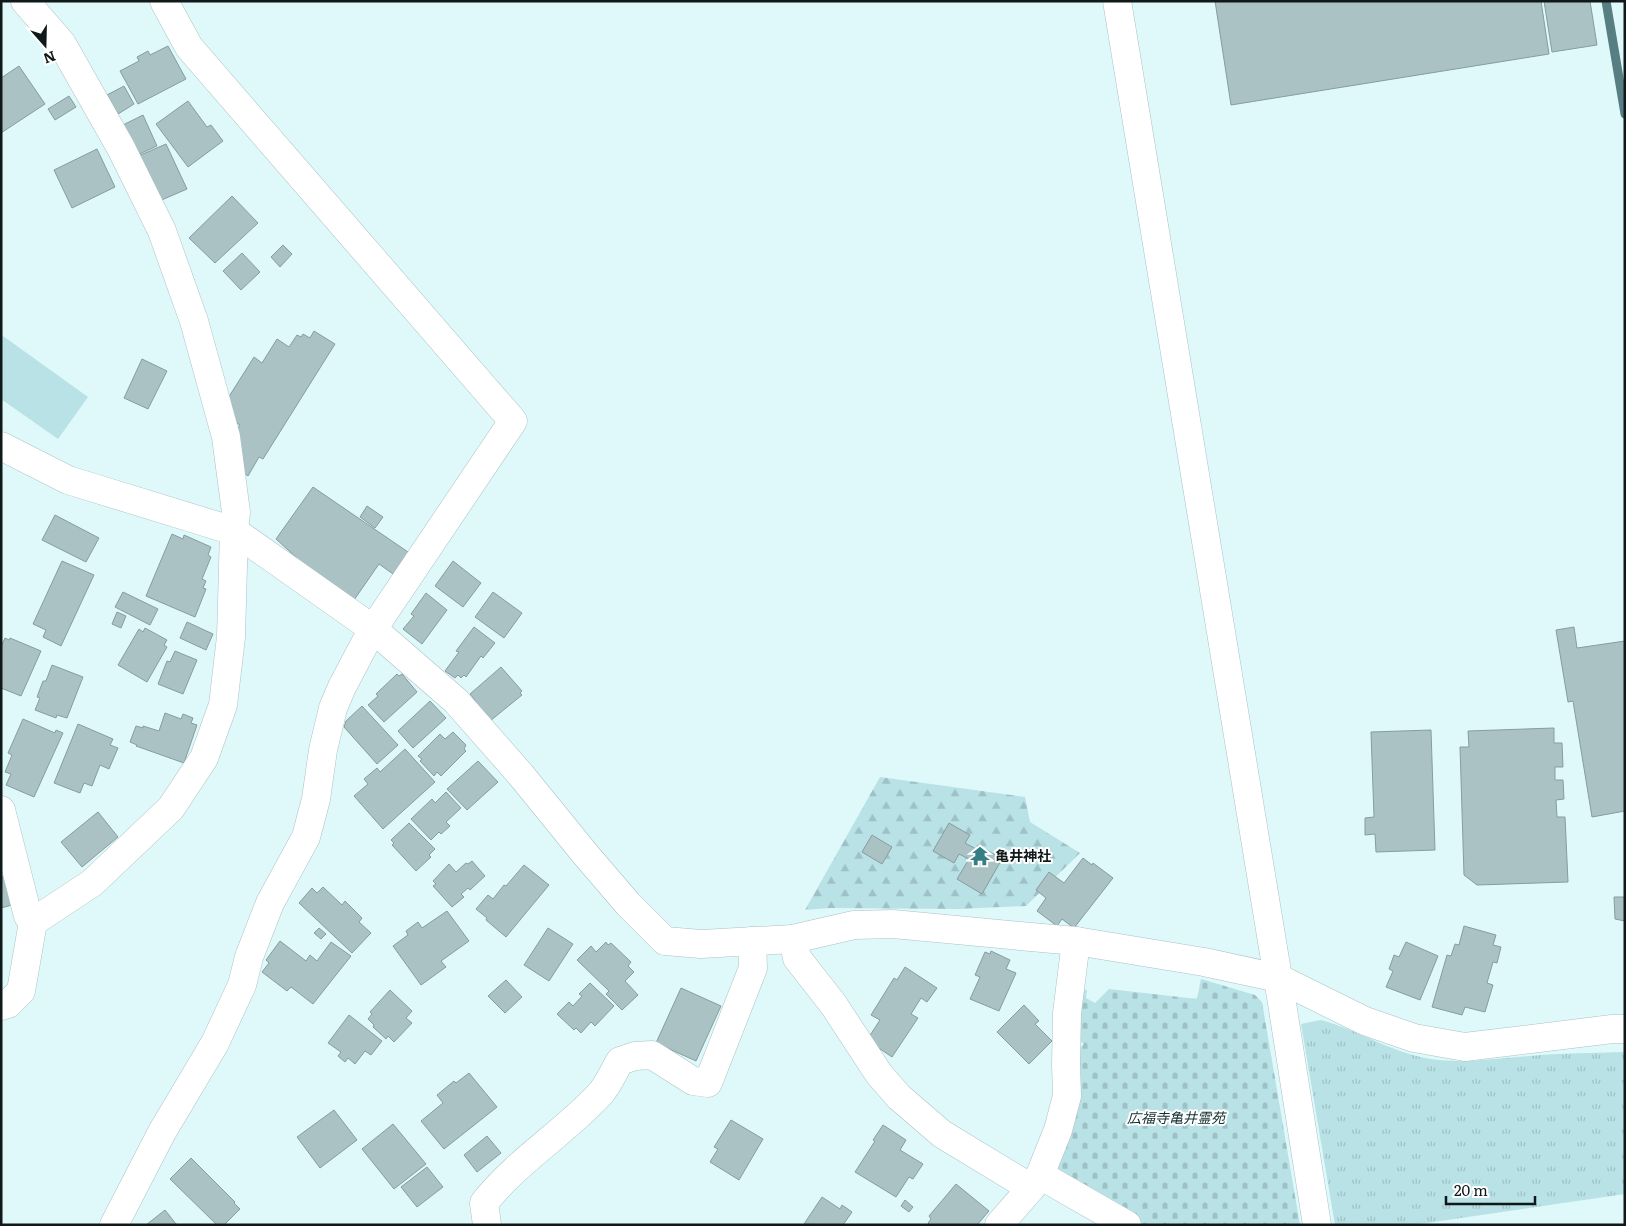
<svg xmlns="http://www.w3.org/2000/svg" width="1626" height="1226" viewBox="0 0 1626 1226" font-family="Literata,'Noto Sans JP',serif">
	<defs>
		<pattern id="grass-tufts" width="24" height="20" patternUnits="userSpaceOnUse" patternTransform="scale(1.25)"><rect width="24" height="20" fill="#b9e2e6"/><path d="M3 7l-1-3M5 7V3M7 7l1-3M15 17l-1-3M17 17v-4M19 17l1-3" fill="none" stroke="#9ec1c5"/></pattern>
		<pattern id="forest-firs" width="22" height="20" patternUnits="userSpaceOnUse" patternTransform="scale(1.25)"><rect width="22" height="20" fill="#b9e2e6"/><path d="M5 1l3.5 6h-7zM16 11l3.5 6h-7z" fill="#9ec1c5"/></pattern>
		<pattern id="cemetery-stones" width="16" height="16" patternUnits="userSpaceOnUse" patternTransform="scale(1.25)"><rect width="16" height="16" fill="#b9e2e6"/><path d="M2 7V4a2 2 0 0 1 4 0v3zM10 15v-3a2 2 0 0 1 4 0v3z" fill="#9ec1c5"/></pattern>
	</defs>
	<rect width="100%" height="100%" fill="#dff8fa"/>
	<path fill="url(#grass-tufts)" d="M 1321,1020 C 1358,1030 1392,1053 1431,1059 C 1465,1064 1497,1058 1530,1056 C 1561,1053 1593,1053 1625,1052 L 1625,1194 L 1413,1225 L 1335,1225 L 1301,1024 Z"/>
	<path fill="url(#forest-firs)" d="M 880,777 L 1025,797 L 1030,822 L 1080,853 L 1026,906 L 957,909 L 829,908 L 805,910 Z"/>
	<path fill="url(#cemetery-stones)" d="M 1201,979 L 1255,995 L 1262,1002 L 1300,1225 L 1135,1225 L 1051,1174 L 1074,1054 L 1084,1044 L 1073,1035 L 1075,989 L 1087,990 L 1086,998 L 1095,1003 L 1109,989 L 1197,999 Z"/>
	<path fill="#b9e2e6" d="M 3,336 L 88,397 L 58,439 L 1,399 L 1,338 Z"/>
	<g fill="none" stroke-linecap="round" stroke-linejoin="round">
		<path stroke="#577e82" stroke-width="9" d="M 1606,1 L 1625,114"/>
	</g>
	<g fill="#abc2c4" stroke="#869d9f">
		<path d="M 1215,1 L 1541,1 L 1549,54 L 1231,105 Z"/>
		<path d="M 1544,1 L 1590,1 L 1597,45 L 1552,52 Z"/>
		<path d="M 168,46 L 186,79 L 138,104 L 120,71 L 139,61 L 137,57 L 148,51 L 150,55 Z"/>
		<path d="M 19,66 L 45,104 L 1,133 L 1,78 Z"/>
		<path d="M 124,86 L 134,104 L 118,114 L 107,95 Z"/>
		<path d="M 69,96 L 76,107 L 55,120 L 48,109 Z"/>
		<path d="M 188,101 L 207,127 L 211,125 L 223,141 L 188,167 L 156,124 Z"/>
		<path d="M 143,115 L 157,146 L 135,156 L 121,126 Z"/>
		<path d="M 166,144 L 187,189 L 157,202 L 136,157 Z"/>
		<path d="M 97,149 L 115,187 L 72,208 L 54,170 Z"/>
		<path d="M 232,196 L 258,223 L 215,263 L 189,238 Z"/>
		<path d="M 283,245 L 292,254 L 280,267 L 271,257 Z"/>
		<path d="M 242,253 L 260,272 L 241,290 L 223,271 Z"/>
		<path d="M 314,331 L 335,344 L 263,459 L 259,457 L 248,476 L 240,470 L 231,439 L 240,425 L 226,416 L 223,406 L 254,357 L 262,363 L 277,339 L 289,347 L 297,335 L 301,337 L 303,334 L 310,338 Z"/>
		<path d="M 142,359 L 167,371 L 148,409 L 124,398 Z"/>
		<path d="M 313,487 L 408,552 L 393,574 L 379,564 L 354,600 L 310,570 L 276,539 Z"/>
		<path d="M 367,506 L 383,517 L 375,528 L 360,517 Z"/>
		<path d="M 55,515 L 99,538 L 86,562 L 42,540 Z"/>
		<path d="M 172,534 L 183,539 L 184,535 L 211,547 L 208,555 L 211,557 L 202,579 L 206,581 L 203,588 L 206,589 L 195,617 L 146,596 Z"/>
		<path d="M 62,561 L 94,575 L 61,646 L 43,637 L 46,630 L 33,624 Z"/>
		<path d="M 453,561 L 481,583 L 463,607 L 435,586 Z"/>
		<path d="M 123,592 L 158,609 L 150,625 L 115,607 Z"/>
		<path d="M 493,592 L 522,613 L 504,638 L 475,617 Z"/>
		<path d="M 426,593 L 447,610 L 422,644 L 403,629 L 414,616 L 411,614 Z"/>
		<path d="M 117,612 L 126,616 L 121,628 L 112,624 Z"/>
		<path d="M 187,622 L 213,634 L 206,650 L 180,638 Z"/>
		<path d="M 474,627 L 495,643 L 483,658 L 481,656 L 466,677 L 464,675 L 461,678 L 458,675 L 455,678 L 445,671 L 459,652 L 456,651 Z"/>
		<path d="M 1574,627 L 1577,648 L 1625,641 L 1625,811 L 1592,817 L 1573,701 L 1568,702 L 1556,630 Z"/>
		<path d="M 145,628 L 167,640 L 164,645 L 167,647 L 147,682 L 118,665 L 139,629 L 143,632 Z"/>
		<path d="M 5,638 L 9,640 L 10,638 L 41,651 L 21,696 L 1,688 L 1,647 Z"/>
		<path d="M 175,651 L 197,660 L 183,694 L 158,684 L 167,661 L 170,662 Z"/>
		<path d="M 52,665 L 83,677 L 67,718 L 57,715 L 56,718 L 35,710 L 40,698 L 37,697 L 43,681 L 46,681 Z"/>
		<path d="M 501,667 L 522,691 L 520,693 L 522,695 L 490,721 L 474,702 L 475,700 L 470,694 Z"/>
		<path d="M 397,674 L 399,676 L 402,674 L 417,692 L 384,722 L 368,705 L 378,696 L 376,694 Z"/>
		<path d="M 430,701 L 446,718 L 413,748 L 398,731 Z"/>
		<path d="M 362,706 L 398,745 L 377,764 L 344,727 L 346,721 Z"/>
		<path d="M 165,713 L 181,719 L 183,714 L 193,718 L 191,723 L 197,725 L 184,763 L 136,746 L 137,745 L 130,742 L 136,726 L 143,728 L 143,726 L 159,731 Z"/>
		<path d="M 23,719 L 55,733 L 56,730 L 63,733 L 34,797 L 6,785 L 11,774 L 5,772 L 12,755 L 8,753 Z"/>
		<path d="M 78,724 L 113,739 L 110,745 L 118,748 L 109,769 L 100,765 L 92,786 L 84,783 L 80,793 L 54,783 Z"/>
		<path d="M 1554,728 L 1554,743 L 1562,743 L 1563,767 L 1555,767 L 1555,780 L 1563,780 L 1564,799 L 1556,800 L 1557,817 L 1565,817 L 1568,882 L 1477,885 L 1464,875 L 1460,747 L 1469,747 L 1468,731 Z"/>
		<path d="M 1431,730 L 1435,850 L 1376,852 L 1375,834 L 1365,835 L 1365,818 L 1374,817 L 1371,732 Z"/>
		<path d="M 453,732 L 466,745 L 464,749 L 466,751 L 441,776 L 437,772 L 434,776 L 420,761 L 422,759 L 418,756 L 440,734 L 445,739 Z"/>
		<path d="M 405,749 L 435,782 L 383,829 L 354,796 L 368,784 L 364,779 L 377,768 L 380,772 Z"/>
		<path d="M 478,761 L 498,782 L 467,810 L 447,789 Z"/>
		<path d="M 446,792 L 461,808 L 446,822 L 450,826 L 441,834 L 439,832 L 431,840 L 411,819 L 432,799 L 435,803 Z"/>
		<path d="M 98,812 L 118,837 L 82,867 L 61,842 Z"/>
		<path d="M 409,823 L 435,849 L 429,855 L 431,857 L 416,871 L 392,845 L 394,843 L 391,840 Z"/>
		<path d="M 949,823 L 970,835 L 965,843 L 976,849 L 978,845 L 1002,859 L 982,894 L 957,879 L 969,859 L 959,854 L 954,863 L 933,851 Z"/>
		<path d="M 872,835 L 892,847 L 882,864 L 862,852 Z"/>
		<path d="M 1083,858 L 1092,865 L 1093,863 L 1113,878 L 1074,928 L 1062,919 L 1057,926 L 1037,911 L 1046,898 L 1036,890 L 1049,872 L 1064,883 Z"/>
		<path d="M 472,861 L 485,876 L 470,890 L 468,888 L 461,894 L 464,897 L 452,907 L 433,886 L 436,884 L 433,881 L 449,864 L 456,872 L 466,863 L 468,864 Z"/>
		<path d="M 524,865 L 549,885 L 506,937 L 486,920 L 487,918 L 476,909 L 488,895 L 493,899 L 504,885 L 506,886 Z"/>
		<path d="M 1,877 L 5,877 L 12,905 L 1,908 Z"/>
		<path d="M 323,887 L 342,905 L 345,901 L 362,918 L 359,922 L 371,933 L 352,953 L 299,903 L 312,888 L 317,893 Z"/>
		<path d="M 1614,897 L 1625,897 L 1625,921 L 1615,919 Z"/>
		<path d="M 447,911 L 469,941 L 441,961 L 446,967 L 421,985 L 393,946 L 408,935 L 406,931 L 418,922 L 422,928 Z"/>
		<path d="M 1464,926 L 1496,935 L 1493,945 L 1501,947 L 1497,963 L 1493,962 L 1487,983 L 1493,985 L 1485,1012 L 1465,1007 L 1462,1015 L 1432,1007 L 1447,955 L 1451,956 L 1455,944 L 1459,945 Z"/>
		<path d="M 319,928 L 326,934 L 321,939 L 314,933 Z"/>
		<path d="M 548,928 L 573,944 L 549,981 L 524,965 Z"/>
		<path d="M 280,941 L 306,961 L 310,955 L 317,961 L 331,942 L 351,956 L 313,1004 L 291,987 L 287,991 L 262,972 L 269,963 L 266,960 Z"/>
		<path d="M 606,942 L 608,945 L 611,943 L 631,962 L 628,966 L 634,972 L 625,981 L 638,995 L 622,1010 L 606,994 L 609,991 L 577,960 L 591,946 L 596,952 Z"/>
		<path d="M 1406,942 L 1438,956 L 1420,1000 L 1386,987 L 1393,971 L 1389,969 L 1394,955 L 1399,957 Z"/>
		<path d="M 991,951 L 1010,960 L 1006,969 L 1016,973 L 999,1011 L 970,999 L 980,977 L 975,975 L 985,952 L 990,954 Z"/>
		<path d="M 905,967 L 937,988 L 927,1002 L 921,998 L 911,1014 L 918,1018 L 892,1057 L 867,1040 L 880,1020 L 871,1015 L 894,978 L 897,980 Z"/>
		<path d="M 506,980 L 522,997 L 505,1013 L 488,996 Z"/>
		<path d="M 590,983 L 614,1006 L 595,1026 L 591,1022 L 581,1033 L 576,1028 L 574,1030 L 557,1014 L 569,1002 L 573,1006 L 582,996 L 579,994 Z"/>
		<path d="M 681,988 L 721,1006 L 696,1061 L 656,1043 Z"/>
		<path d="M 390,990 L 412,1011 L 406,1018 L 412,1023 L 394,1042 L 388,1036 L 386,1039 L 373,1027 L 374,1025 L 368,1019 L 372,1014 L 370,1012 Z"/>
		<path d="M 1024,1005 L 1039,1021 L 1035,1024 L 1052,1041 L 1029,1064 L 997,1032 Z"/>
		<path d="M 349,1015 L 382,1041 L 371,1055 L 365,1051 L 355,1064 L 348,1058 L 345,1062 L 338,1056 L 341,1052 L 328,1043 Z"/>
		<path d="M 469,1073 L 497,1107 L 444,1149 L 421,1121 L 443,1103 L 437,1095 L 454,1081 L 456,1083 Z"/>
		<path d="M 334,1110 L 357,1140 L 320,1168 L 297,1137 Z"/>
		<path d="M 731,1120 L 763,1139 L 739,1180 L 710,1162 L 718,1149 L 714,1147 Z"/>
		<path d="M 393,1124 L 426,1164 L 394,1189 L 362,1149 Z"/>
		<path d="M 883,1125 L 906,1140 L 900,1150 L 923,1164 L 913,1179 L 909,1177 L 896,1197 L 855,1172 L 875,1141 L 873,1140 Z"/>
		<path d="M 487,1136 L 501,1153 L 477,1172 L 464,1155 Z"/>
		<path d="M 191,1158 L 235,1202 L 234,1203 L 240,1209 L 224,1225 L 217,1225 L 170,1179 Z"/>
		<path d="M 427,1167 L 443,1187 L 417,1207 L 401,1187 Z"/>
		<path d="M 956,1184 L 989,1211 L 977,1225 L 930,1225 L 928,1223 L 931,1219 L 929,1216 Z"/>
		<path d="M 822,1197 L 840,1209 L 842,1205 L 852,1212 L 843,1225 L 804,1224 Z"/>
		<path d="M 905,1200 L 913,1207 L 909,1212 L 901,1206 Z"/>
		<path d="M 165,1210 L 176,1224 L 178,1225 L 146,1225 Z"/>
	</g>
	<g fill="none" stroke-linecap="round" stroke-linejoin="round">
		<defs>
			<g id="minor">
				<path d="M 1117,1 L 1278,978 L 1317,1225"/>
				<path d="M 1,446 L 68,480 L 234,531 L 373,629 L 456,701 L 521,775 L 586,855 L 628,904 L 665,941 L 701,944 L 793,939 L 854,925 L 893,924 L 1031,937 L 1076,941 L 1204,962 L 1278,978 L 1365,1021 L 1414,1038 L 1465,1047 L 1612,1029 L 1625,1029"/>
				<path d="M 1,810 L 28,916 L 33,922"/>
				<path d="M 793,939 L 797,958 L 833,1004 L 879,1074 L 899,1097 L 942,1134 L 1031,1188"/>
				<path d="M 1,1006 L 8,1004 L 21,991 L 33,922 L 92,883 L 171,808 L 204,758 L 223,705 L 231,637 L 234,531 L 236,512 L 226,437 L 194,321 L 162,231 L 121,148 L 62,44 L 25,1"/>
				<path d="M 1040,1175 L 1127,1225"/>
				<path d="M 114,1225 L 162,1132 L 215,1043 L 242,985 L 249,957 L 270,903 L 306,837 L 316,799 L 323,750 L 333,708 L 342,687 L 363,647 L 373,629 L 513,421 L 189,47 L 164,1"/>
				<path d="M 487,1225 L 484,1203 C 517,1161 564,1133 600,1094 C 608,1085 614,1071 620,1061 L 635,1056 L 652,1055 L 693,1081 L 708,1083 L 753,968 L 752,941"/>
				<path d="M 999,1225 L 1031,1188 L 1040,1175 L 1058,1130 L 1067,1096 L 1066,1064 L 1067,1013 L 1076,941"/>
			</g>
		</defs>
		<use href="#minor" stroke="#abc2c5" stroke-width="29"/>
		<use href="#minor" stroke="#fff" stroke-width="28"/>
	</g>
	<defs>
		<symbol id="temple-bare" viewBox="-9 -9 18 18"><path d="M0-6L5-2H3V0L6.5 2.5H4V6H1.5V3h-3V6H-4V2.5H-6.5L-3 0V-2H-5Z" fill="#357e84" stroke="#fff" stroke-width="2.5" paint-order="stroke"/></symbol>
	</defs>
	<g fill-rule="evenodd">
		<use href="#temple-bare" x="966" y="842" width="28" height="28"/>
	</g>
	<g text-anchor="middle" stroke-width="4" stroke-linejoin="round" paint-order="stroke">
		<g font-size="14" font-weight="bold" fill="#10191a" stroke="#fff" text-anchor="start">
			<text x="995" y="861">亀井神社</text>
		</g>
		<g font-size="14" font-style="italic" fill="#122e31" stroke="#fff">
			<text x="1176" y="1123">広福寺亀井霊苑</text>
		</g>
	</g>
	<rect width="1626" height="1226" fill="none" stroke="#10191a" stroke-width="5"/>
	<g transform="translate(45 45) rotate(160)" stroke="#ffffff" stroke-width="4" paint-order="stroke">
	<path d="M0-4L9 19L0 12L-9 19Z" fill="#10191a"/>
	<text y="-8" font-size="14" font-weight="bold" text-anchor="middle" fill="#10191a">N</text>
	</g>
	<path d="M1446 1196v8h89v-8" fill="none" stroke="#10191a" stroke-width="2.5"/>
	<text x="1454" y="1196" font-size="15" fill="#10191a" stroke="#ffffff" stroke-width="4" paint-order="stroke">20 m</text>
</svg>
